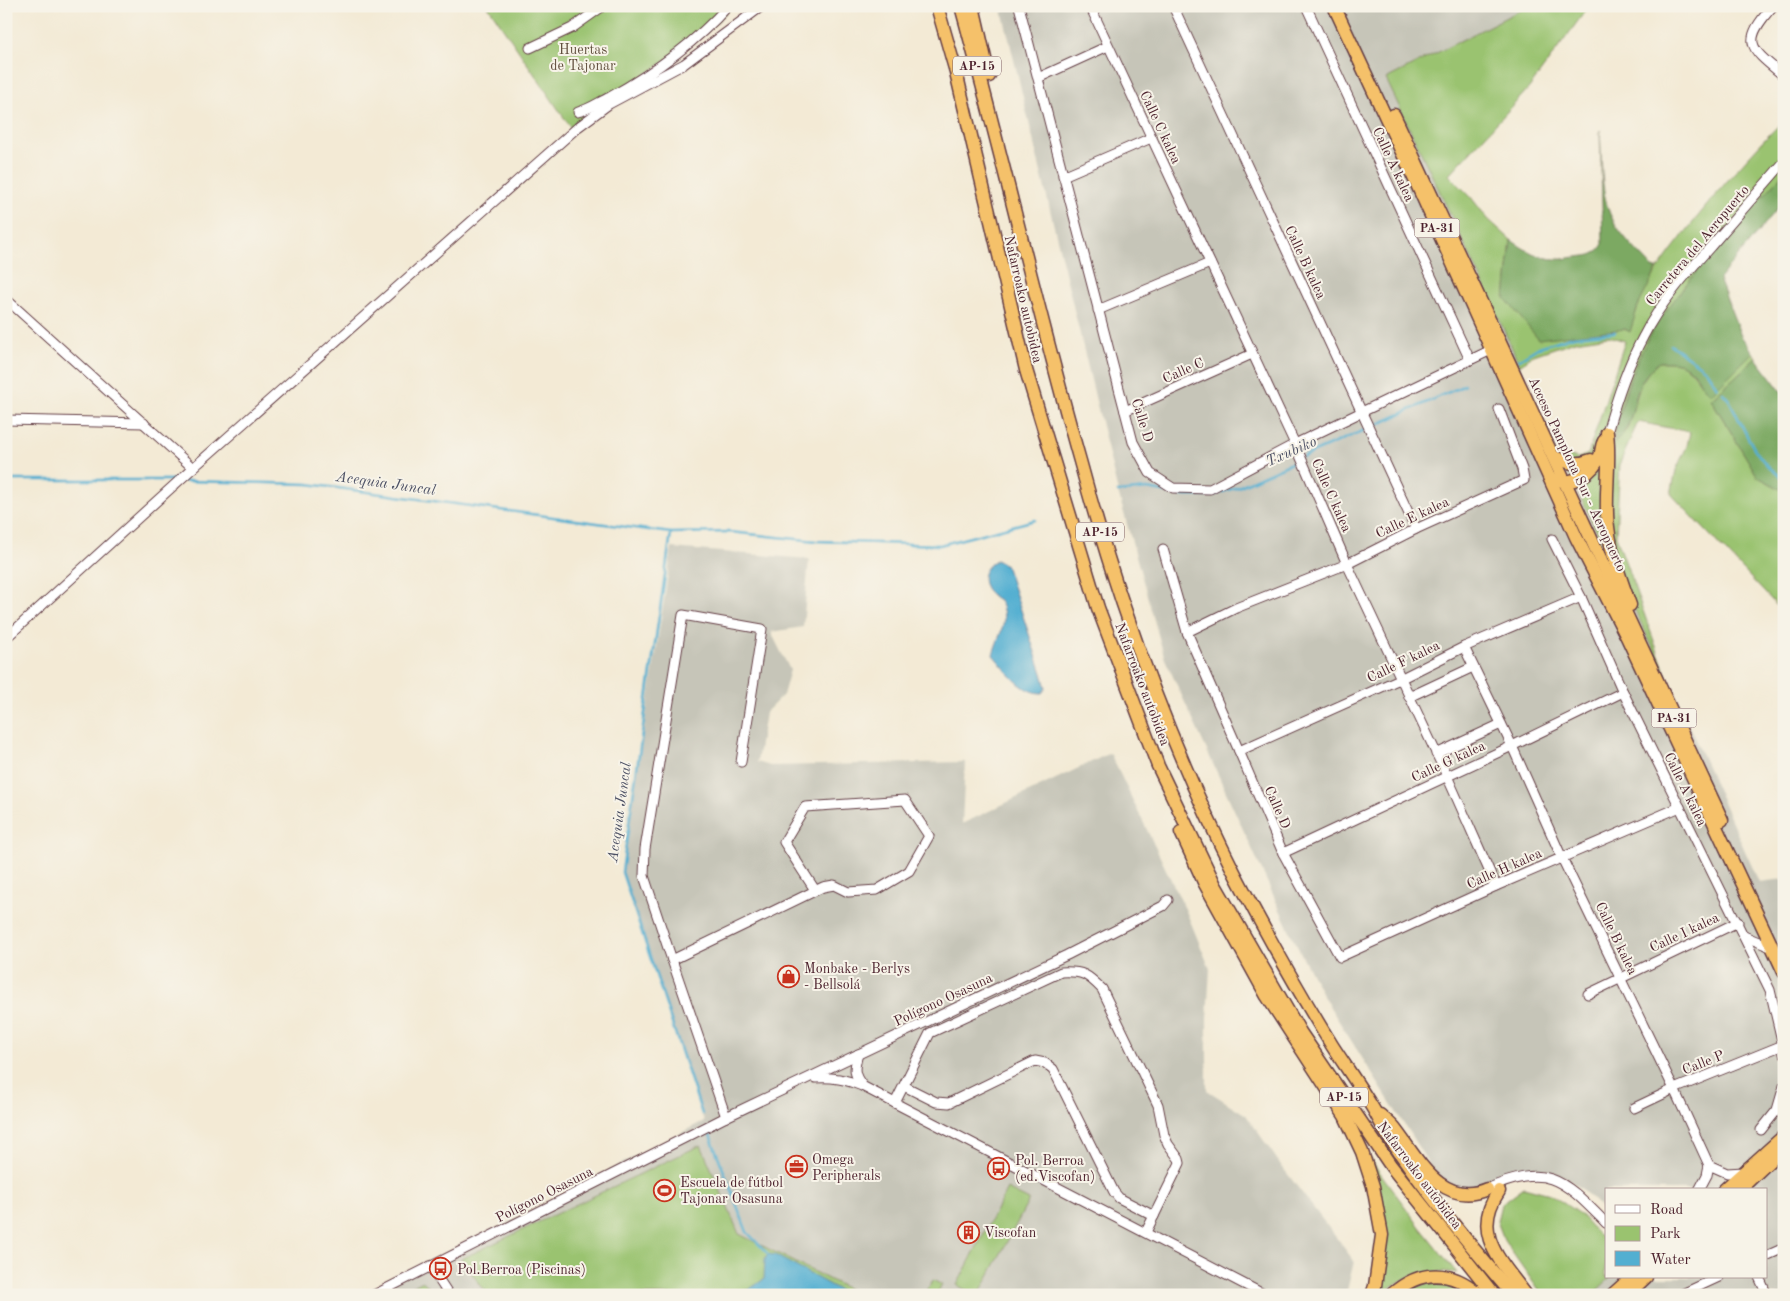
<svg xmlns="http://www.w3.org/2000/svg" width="1790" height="1301" viewBox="0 0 1790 1301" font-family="'Old Standard TT',serif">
	<rect width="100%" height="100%" fill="#f7f3e8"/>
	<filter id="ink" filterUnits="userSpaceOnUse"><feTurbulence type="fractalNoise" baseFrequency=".02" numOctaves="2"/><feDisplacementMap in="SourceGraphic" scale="10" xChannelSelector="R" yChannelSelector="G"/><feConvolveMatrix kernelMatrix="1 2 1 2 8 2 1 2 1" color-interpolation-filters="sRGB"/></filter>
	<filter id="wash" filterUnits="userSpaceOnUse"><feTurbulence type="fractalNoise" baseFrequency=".0096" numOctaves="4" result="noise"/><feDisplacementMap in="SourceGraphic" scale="20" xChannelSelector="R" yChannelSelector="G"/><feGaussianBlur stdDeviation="1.12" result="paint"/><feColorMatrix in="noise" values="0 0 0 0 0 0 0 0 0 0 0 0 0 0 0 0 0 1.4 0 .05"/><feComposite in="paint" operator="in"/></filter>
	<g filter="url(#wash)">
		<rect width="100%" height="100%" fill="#f3ead5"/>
		<g fill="#c6c5b8">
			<path d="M 1001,6 L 1528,6 L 1386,79 L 1477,270 L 1574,487 L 1667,677 L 1759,882 L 1784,879 L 1784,1295 L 1592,1295 L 1611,1277 L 1766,1277 L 1766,1190 L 1606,1190 L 1606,1213 L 1582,1189 L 1565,1177 L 1549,1171 L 1535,1168 L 1517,1171 L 1495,1183 L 1462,1189 L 1449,1184 L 1436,1175 L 1323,996 L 1292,936 L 1165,659 L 1118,492 Z"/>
			<path d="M 672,548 L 809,559 L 803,627 L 771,632 L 790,670 L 783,695 L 765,713 L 757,762 L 770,766 L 965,762 L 962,824 L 1110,753 L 1186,911 L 1210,969 L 1207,1018 L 1207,1090 L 1246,1115 L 1283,1168 L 1354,1261 L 1346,1295 L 369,1295 L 704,1121 L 622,872 Z"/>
		</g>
		<g fill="#9ac36f" stroke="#72714d">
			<path d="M 488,6 L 733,6 L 698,40 L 599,105 L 571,128 Z"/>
			<path d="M 1528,6 L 1589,6 L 1529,88 L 1449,175 L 1470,196 L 1488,219 L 1511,240 L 1505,298 L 1630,331 C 1641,286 1667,256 1695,220 C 1723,185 1752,151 1784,120 L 1784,173 L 1673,302 L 1652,334 L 1626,388 L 1611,445 L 1627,429 L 1641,383 L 1648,373 L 1659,362 C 1694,360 1689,373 1711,394 L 1753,352 L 1756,358 L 1711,399 L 1758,477 L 1784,491 L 1784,613 L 1671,494 L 1676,470 L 1687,446 L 1690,432 L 1638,422 L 1620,463 L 1616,536 L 1667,677 L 1559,453 L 1578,458 L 1588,454 L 1625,341 L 1608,336 L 1575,341 L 1531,356 L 1520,366 L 1477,270 L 1386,79 Z"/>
			<path d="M 701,1145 L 739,1234 L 860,1295 L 488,1295 L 461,1259 Z"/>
			<path d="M 1370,1159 L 1420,1227 L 1457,1273 C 1426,1268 1406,1275 1381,1294 L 1385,1221 L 1382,1197 Z"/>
			<path d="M 1524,1187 L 1550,1194 L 1581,1215 L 1606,1243 L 1606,1277 L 1611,1277 L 1592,1295 L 1542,1295 L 1505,1242 L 1497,1221 L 1501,1204 Z"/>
			<path d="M 1007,1189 L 1029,1200 L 979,1295 L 975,1295 L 957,1285 Z"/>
			<path d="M 933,1280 L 942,1285 L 936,1295 L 924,1295 Z"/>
			<path d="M 423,1281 L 435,1295 L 396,1295 Z"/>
			<path d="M 1427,1283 L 1450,1285 L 1466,1295 L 1401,1295 L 1405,1291 Z"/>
		</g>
		<g fill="#7ba962" stroke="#626446">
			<path d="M 1600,130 C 1602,156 1600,190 1610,214 C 1619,235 1638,251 1653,268 L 1657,269 L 1638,306 L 1630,332 L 1625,329 L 1538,339 L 1505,298 L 1511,240 C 1525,250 1540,259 1557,259 C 1564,260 1570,257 1577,257 C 1589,255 1595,257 1603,244 Z"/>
			<path d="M 1784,173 L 1784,201 L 1719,279 L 1741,336 L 1753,352 L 1711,394 C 1705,390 1701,385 1698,378 C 1688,363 1676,361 1659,362 C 1652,368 1645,375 1641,383 C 1631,405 1634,428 1613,444 C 1621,405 1631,367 1652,332 C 1687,276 1740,223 1784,173 Z"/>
			<path d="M 1756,358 L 1784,395 L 1784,491 L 1758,477 L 1711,399 Z"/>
		</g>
		<g fill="#53afd1" stroke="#4e677e">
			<path d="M 996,560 L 1006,565 L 1042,673 L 1046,688 L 1042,693 C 1020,693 1006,669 993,655 C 998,634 1011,622 999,600 C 980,589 977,572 996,560 Z"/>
			<path d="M 768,1254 L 775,1255 L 848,1295 L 741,1295 L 764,1279 L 765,1259 Z"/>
		</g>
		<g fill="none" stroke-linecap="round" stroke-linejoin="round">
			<g stroke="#53afd1" stroke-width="2.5">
				<path d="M 1671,345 L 1706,370 L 1717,387"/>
				<path d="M 1518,360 L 1539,347 L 1574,336 L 1615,332"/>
				<path d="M 1723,393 L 1729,400 C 1744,427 1755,463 1784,478"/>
				<path d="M 1372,427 L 1465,385"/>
				<path d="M 1303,457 L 1367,429"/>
				<path d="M 6,480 L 175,480"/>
				<path d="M 185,481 L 308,484 L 671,533 L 729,532 L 816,541 L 940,545 L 1035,520"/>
				<path d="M 1118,492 L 1147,489 L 1185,496 L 1209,496 L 1238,487 L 1298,460"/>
				<path d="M 671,533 L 622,872 L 702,1114"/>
				<path d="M 710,1135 L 747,1232 L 768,1254"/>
			</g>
		</g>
	</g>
	<g filter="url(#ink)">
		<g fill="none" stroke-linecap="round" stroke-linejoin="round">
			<defs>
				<g id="minor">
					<path d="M 1019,6 L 1133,442 L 1150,473 L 1173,488 L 1210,489 L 1295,444 L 1491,350"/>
					<path d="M 1090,6 L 1295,444 L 1347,564 L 1447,776 L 1496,886"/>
					<path d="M 1173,6 L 1416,529"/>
					<path d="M 1306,6 L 1470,360"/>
					<path d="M 1773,6 C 1740,43 1750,48 1784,76"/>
					<path d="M 530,48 L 572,28 L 603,6"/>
					<path d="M 1038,78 L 1108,46"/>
					<path d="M 578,112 C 590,109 599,102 610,97 C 653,73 695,43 728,6"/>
					<path d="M 1063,176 L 1151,138"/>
					<path d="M 6,299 L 193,468"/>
					<path d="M 1098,310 L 1210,263"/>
					<path d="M 1125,411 L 1252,354"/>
					<path d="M 6,420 L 144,423"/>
					<path d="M 1607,433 C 1616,400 1626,368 1643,337 C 1660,303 1686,274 1711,246 C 1735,218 1760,190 1784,162"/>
					<path d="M 1552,539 L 1581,597 L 1623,692 L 1770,990 L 1783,1045 L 1784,1054"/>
					<path d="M 1163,549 L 1187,632 L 1239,751 L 1283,853 L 1340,957 L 1496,886 L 1680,807"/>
					<path d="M 1187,632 L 1236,608 L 1347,564 L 1416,529 L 1524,480 L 1522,469 L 1499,409"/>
					<path d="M 6,638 L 193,468 L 578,127 L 609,104 L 684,64 L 762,6"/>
					<path d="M 1464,647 L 1512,746 L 1562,858 L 1674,1089 L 1709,1165"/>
					<path d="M 1409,697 L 1473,667"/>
					<path d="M 1239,751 L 1402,678 L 1464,647 L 1581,597"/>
					<path d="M 1436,754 L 1501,724"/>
					<path d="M 741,762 L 762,629 L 683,615 L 645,849 L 644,876 L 672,960 L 823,887 L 834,885 L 848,892 L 877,890 L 909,871 L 929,836 L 905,800 L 805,807 L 784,842 L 815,890"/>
					<path d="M 1283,853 L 1512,746 L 1623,692"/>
					<path d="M 1744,936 L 1773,948"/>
					<path d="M 672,960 L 726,1117"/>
					<path d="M 1588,994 L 1738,922"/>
					<path d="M 858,1054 C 854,1068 853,1074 862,1085"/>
					<path d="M 815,1078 C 833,1077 845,1079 862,1086 L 1265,1295"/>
					<path d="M 904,1086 L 936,1102 L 949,1103 L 1035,1061 L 1045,1063 L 1053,1069 L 1114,1192 L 1119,1198 L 1154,1216"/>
					<path d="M 895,1103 L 930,1033 L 1061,972 C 1083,971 1087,974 1102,989 L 1158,1105 L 1164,1135 L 1168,1144 L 1179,1159 L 1180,1163 L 1146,1232"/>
					<path d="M 1634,1108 L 1674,1089 L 1783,1045"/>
					<path d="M 1761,1130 L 1777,1110 L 1784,1086"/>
					<path d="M 1487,1189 C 1549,1162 1563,1180 1606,1223"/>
					<path d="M 1699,1190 L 1707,1175 L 1709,1165 L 1727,1173 L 1744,1172"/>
					<path d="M 1766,1256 L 1784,1248"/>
					<path d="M 430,1266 L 449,1295"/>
					<path d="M 1759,1277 L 1767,1295"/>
					<path d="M 374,1295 L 726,1117 L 1067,955 L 1163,906 L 1168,900"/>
					<path d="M 1680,1295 L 1719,1277"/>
				</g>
				<g id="highway">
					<path d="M 937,6 L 956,72 L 1026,370 L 1098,608 L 1158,766 L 1215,885 L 1300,1032 L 1391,1166 L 1494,1295"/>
					<path d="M 961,6 C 1003,157 1037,310 1080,461 C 1093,509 1107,557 1123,604 C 1154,696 1191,787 1235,874 C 1266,933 1298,991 1333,1047 C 1346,1067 1360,1087 1372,1107 C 1377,1115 1381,1124 1386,1132 C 1422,1188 1469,1244 1513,1295"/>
					<path d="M 973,6 L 989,76"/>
					<path d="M 1334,6 L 1415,180 L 1576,537 L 1627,637 L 1784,972"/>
					<path d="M 1394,115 L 1722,820"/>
					<path d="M 1607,433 C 1611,464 1604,496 1608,527 C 1611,554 1621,580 1630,605"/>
					<path d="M 1553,456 C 1566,463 1577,466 1591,460"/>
					<path d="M 1557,479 C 1573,487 1594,471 1600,456 C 1602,451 1601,446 1604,441"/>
					<path d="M 1181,832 L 1204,882 L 1267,996 L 1345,1116 L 1362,1152 L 1373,1186 L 1382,1235 L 1375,1286 L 1372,1295"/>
					<path d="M 1380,1115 C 1384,1119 1390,1123 1394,1128 C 1417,1157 1441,1209 1487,1189"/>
					<path d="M 1724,1190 L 1784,1136"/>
					<path d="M 1739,1190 L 1781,1150"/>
					<path d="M 1499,1191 C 1470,1233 1501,1261 1526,1295"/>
					<path d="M 1391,1295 C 1420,1269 1451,1269 1480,1295"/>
					<path d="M 1612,1295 L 1632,1277"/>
					<path d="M 1627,1295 L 1646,1277"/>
				</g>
			</defs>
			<use href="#minor" stroke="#633d44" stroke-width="11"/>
			<use href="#highway" stroke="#633d44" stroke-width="15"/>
			<use href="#minor" stroke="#fff" stroke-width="9"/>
			<use href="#highway" stroke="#f5c16b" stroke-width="12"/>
		</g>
	</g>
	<defs>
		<symbol id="shop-ring" viewBox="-11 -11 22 22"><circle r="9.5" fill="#f7f3e8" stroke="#c8321e" stroke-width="1.5"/><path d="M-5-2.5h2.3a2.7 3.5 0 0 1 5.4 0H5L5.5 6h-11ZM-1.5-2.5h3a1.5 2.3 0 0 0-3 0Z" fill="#c8321e"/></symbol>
		<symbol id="office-ring" viewBox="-11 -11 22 22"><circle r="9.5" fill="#f7f3e8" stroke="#c8321e" stroke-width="1.5"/><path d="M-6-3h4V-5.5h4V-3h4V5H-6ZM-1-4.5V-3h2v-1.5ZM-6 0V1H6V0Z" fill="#c8321e"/></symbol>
		<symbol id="bus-ring" viewBox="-11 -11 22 22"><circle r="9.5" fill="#f7f3e8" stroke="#c8321e" stroke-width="1.5"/><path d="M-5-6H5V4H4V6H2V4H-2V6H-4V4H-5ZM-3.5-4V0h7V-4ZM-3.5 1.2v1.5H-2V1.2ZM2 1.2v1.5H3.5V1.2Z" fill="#c8321e"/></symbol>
		<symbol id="stadium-ring" viewBox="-11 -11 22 22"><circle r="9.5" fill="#f7f3e8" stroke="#c8321e" stroke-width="1.5"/><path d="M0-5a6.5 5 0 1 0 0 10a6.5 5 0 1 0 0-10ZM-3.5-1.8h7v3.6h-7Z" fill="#c8321e"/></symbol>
		<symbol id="building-ring" viewBox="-11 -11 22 22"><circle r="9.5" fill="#f7f3e8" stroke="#c8321e" stroke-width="1.5"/><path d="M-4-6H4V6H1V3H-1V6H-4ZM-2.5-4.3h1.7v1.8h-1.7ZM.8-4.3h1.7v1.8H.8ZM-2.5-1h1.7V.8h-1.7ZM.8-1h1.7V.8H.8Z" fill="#c8321e"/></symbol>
	</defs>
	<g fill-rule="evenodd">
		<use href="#shop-ring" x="776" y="964" width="25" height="25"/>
		<use href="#office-ring" x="784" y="1154" width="25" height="25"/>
		<use href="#bus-ring" x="986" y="1156" width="25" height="25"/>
		<use href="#stadium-ring" x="652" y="1178" width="25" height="25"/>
		<use href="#building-ring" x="956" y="1220" width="25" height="25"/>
		<use href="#bus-ring" x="428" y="1256" width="25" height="25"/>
	</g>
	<g text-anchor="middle" stroke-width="4" stroke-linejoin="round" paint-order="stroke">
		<g fill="#f7f3e8" stroke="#7e5f64" stroke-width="1">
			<rect x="953" y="56.5" width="48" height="19" rx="4"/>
			<rect x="1414.5" y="218.5" width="45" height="19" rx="4"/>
			<rect x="1076" y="522.5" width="48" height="19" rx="4"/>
			<rect x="1651.5" y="708.5" width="45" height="19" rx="4"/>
			<rect x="1320" y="1087.5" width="48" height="19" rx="4"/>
		</g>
		<g font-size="12" font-weight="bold" fill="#4a1f2b">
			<text x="977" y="70">AP-15</text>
			<text x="1437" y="232">PA-31</text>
			<text x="1100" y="536">AP-15</text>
			<text x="1674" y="722">PA-31</text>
			<text x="1344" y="1101">AP-15</text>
		</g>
		<g font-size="14" fill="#62503f" stroke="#f7f3e8">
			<text x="583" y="54">Huertas<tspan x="583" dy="16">de Tajonar</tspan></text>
		</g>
		<g font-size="14" fill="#4a1f2b" stroke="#f7f3e8">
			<text transform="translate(1161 127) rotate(65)" y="5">Calle C kalea</text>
			<text transform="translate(1394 164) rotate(65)" y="5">Calle A kalea</text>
			<text transform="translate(1697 245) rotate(-50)" y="5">Carretera del Aeropuerto</text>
			<text transform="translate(1306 262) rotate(65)" y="5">Calle B kalea</text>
			<text transform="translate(1024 299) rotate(77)" y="5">Nafarroako autobidea</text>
			<text transform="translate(1183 370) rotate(-24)" y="5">Calle C</text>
			<text transform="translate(1143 420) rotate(73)" y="5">Calle D</text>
			<text transform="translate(1578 474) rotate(65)" y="5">Acceso Pamplona Sur - Aeropuerto</text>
			<text transform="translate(1332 495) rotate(66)" y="5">Calle C kalea</text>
			<text transform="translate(1412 517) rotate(-25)" y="5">Calle E kalea</text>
			<text transform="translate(1403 661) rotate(-26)" y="5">Calle F kalea</text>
			<text transform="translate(1143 684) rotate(69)" y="5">Nafarroako autobidea</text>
			<text transform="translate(1448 761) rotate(-25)" y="5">Calle G kalea</text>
			<text transform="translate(1686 789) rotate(64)" y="5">Calle A kalea</text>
			<text transform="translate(1278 807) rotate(66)" y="5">Calle D</text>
			<text transform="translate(1504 868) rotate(-24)" y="5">Calle H kalea</text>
			<text transform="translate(1684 932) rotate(-25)" y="5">Calle I kalea</text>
			<text transform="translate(1617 938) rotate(64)" y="5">Calle B kalea</text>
			<text transform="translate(943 999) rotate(-25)" y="5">Polígono Osasuna</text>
			<text transform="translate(1703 1062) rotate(-22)" y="5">Calle P</text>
			<text transform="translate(1420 1175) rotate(53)" y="5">Nafarroako autobidea</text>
			<text transform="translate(544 1194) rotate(-27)" y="5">Polígono Osasuna</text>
		</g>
		<g font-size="14" fill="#4a1f2b" stroke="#f7f3e8" text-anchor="start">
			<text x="804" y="973">Monbake - Berlys<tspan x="804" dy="16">- Bellsolá</tspan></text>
			<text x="812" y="1164">Omega<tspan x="812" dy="16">Peripherals</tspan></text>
			<text x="1015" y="1165">Pol. Berroa<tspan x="1015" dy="16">(ed.Viscofan)</tspan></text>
			<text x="680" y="1187">Escuela de fútbol<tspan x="680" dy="16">Tajonar Osasuna</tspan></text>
			<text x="984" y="1237">Viscofan</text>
			<text x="457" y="1274">Pol.Berroa (Piscinas)</text>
		</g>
		<g font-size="15" font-style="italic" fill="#4d5165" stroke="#f7f3e8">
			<text transform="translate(1291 451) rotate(-24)" y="5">Txubiko</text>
			<text transform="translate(386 483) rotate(8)" y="5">Acequia Juncal</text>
			<text transform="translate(619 812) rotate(-82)" y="5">Acequia Juncal</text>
		</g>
	</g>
	<rect width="1790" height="1301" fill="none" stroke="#f7f3e8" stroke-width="25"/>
	<rect x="1605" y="1188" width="162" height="90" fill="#f7f3e8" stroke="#b29e9c"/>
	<rect x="1615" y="1205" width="25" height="8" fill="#ffffff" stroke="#b29e9c"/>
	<text x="1650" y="1214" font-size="15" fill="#4a1f2b">Road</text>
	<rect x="1615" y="1226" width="25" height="15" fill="#9ac36f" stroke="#b29e9c"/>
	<text x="1650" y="1238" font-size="15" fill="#4a1f2b">Park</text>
	<rect x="1615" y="1251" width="25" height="15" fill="#53afd1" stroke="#b29e9c"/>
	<text x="1650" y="1264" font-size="15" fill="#4a1f2b">Water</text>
</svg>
